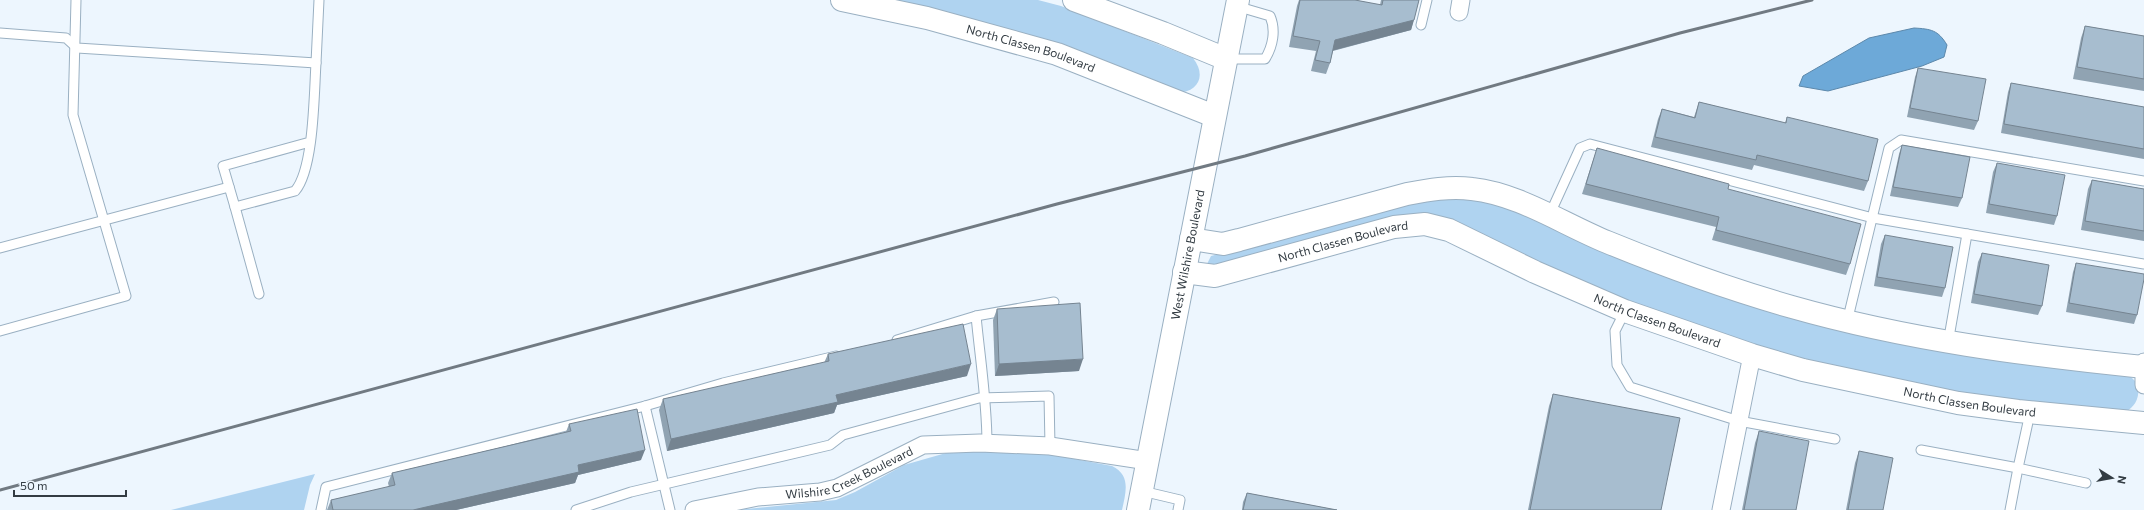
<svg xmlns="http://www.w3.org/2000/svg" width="2144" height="510" viewBox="0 0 2144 510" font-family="Commissioner,sans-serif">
	<rect width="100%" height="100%" fill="#edf6fe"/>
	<g fill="#afd3f0">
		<path d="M 875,0 L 1038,0 L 1061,6 L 1193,58 C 1207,76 1198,92 1177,93 Z"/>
		<path d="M 1437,195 L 1494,200 L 1664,274 L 2128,374 L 2138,384 C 2140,396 2136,407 2125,412 L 2035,405 L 1851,374 L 1658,315 L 1449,223 L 1214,267 L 1207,264 L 1211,256 Z"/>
		<path d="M 1027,450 L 1112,466 C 1131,475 1126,492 1122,510 L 736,510 L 836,500 L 855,492 L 904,465 L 953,451 Z"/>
		<path d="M 315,474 L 310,485 L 304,510 L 171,510 Z"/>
	</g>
	<path fill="#6da9d8" stroke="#5c88ab" d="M 1914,28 C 1931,29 1938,30 1947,45 L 1944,57 L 1922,66 L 1828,91 L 1799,86 L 1803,76 L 1869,38 Z"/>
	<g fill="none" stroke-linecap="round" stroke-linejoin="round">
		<defs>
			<g id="lane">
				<path d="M 1421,25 L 1427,0"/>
				<path d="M 0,33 L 66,38 L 77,48 L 316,63 L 319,0"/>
				<path d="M 1227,59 L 1265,59 C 1273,46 1276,30 1270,16 L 1236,6"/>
				<path d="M 310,142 L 223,166 L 235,207 L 295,191 C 314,169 314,94 316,63"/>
				<path d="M 235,207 L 259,294"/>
				<path d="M 1549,216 L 1580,148 L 1590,144 L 1873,218 L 2144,264"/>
				<path d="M 0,248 L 229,187"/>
				<path d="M 1625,311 L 1615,331 L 1617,365 L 1630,387 L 1739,421 L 1835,439"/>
				<path d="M 976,316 L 1054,302"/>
				<path d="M 1847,322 L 1889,148 L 1901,140 L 2144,181"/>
				<path d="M 0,331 L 126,296 L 73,115 L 76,0"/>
				<path d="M 897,340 L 976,316 C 980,358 987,401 987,444"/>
				<path d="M 1948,343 L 1967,234"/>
				<path d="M 645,406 L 670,510"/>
				<path d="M 2030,413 L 2018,468 L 2086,483"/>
				<path d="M 1921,450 L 2018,468 L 2010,510"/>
				<path d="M 1142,491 L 1180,500 L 1178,510"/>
				<path d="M 321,510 L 326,487 L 645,406 L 723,383 L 836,356"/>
				<path d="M 576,510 L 631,492 L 830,445 L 843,435 L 979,398 L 1049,396 L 1050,446"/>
			</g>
			<g id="street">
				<path d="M 1459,12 L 1461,0"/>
				<path d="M 2144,362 L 2144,385"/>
				<path id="s1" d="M 694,510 L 758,497 L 820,492 L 837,488 L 923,445 L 980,443 L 1050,446 L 1148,461"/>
				<path d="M 1721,510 L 1752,355"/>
			</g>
			<g id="secondary">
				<path id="s2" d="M 842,0 L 927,18 L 1057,54 L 1214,116"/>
				<path d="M 1074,0 L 1163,33 L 1226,59"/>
				<path d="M 1191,239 L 1223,244 L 1239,240 L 1407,194 C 1428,190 1450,186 1472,189 C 1519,194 1563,224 1607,242 C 1668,267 1729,289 1792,307 C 1908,340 2025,355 2144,367"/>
				<path id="s3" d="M 1184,272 L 1215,276 L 1394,227 L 1425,224 L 1449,230 L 1535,272 L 1625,311 L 1752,355 L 1803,370 L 1958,403 L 2018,411 L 2144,423"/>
				<path id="s4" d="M 1138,510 L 1238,0"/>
			</g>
		</defs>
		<use href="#lane" stroke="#9ab0c2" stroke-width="11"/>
		<use href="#street" stroke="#9ab0c2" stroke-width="19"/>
		<use href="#secondary" stroke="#9ab0c2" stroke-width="24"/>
		<use href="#lane" stroke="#fff" stroke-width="9"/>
		<use href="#street" stroke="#fff" stroke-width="17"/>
		<use href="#secondary" stroke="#fff" stroke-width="22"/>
		<path stroke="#717a82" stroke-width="3" d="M 0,490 L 1057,204 L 1245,156 L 1680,33 L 1812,0"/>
	</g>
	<g fill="#90a3b2">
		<path d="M 1299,0 L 1355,0 L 1380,5 L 1381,0 L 1419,0 L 1411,30 L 1333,51 L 1330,63 L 1326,74 L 1311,71 L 1316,51 L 1289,47 L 1297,6 Z"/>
		<path d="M 2085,26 L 2144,36 L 2144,91 L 2073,79 L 2081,38 Z"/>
		<path d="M 1918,68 L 1978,121 L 1974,130 L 1907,117 L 1915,77 Z"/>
		<path d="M 2011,83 L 2144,107 L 2144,159 L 2001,133 L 2008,92 Z"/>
		<path d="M 1699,102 L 1785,123 L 1787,117 L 1868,181 L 1864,191 L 1754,165 L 1752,170 L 1651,147 L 1658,119 L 1662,109 L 1694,117 Z"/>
		<path d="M 1902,145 L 1962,198 L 1958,207 L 1890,196 L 1899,154 Z"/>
		<path d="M 1597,148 L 1728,189 L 1850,264 L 1846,275 L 1712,240 L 1716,227 L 1582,194 Z"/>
		<path d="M 1997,163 L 2057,216 L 2054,225 L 1986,213 L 1993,172 Z"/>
		<path d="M 2092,180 L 2144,189 L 2144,241 L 2081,230 L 2088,189 Z"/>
		<path d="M 1885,235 L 1945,288 L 1942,297 L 1874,286 L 1881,244 Z"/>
		<path d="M 1982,253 L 2042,306 L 2038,315 L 1971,303 L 1978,262 Z"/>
		<path d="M 2076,263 L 2137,315 L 2134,324 L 2066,312 L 2073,272 Z"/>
		<path d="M 997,309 L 1079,371 L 995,376 L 993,320 Z"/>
		<path d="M 828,354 L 967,376 L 837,405 L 834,413 L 667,451 L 659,410 L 663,399 L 824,363 Z"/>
		<path d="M 1553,394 L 1661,510 L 1528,510 L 1549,406 Z"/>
		<path d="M 569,424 L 641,460 L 578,475 L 575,483 L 456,510 L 327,510 L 331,500 L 389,487 L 388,483 L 392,473 L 566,432 Z"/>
		<path d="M 1759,431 L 1796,510 L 1742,510 L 1755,443 Z"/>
		<path d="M 1859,451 L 1883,510 L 1846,510 L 1855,463 Z"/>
		<path d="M 1247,493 L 1337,510 L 1242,510 L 1243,502 Z"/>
	</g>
	<g fill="#758491">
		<path d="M 1414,20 L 1411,30 L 1331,51 L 1335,40 Z"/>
		<path d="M 1083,359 L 1079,371 L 995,376 L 999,364 Z"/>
		<path d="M 971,364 L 967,376 L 837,405 L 834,413 L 667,451 L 671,439 L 836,395 Z"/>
		<path d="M 645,450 L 641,460 L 578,475 L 575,483 L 456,510 L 413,510 L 578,465 Z"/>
	</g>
	<g fill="#a7bdcf" stroke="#758491">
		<path d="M 1300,0 L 1355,0 L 1382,5 L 1383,0 L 1419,0 L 1414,20 L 1335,40 L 1330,63 L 1315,60 L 1320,41 L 1293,36 Z"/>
		<path d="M 2085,26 L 2144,36 L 2144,79 L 2077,67 Z"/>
		<path d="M 1918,68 L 1986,79 L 1978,121 L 1910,108 Z"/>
		<path d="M 2011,83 L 2144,107 L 2144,149 L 2004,124 Z"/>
		<path d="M 1699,102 L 1786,123 L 1787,117 L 1878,139 L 1868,181 L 1757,155 L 1756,160 L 1655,137 L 1662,109 L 1695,118 Z"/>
		<path d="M 1902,145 L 1970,157 L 1962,198 L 1893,187 Z"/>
		<path d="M 1597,148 L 1729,184 L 1728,189 L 1861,224 L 1850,264 L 1716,230 L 1719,217 L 1586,184 Z"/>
		<path d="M 1997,163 L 2065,175 L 2057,216 L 1989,204 Z"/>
		<path d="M 2092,180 L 2144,189 L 2144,231 L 2085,221 Z"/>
		<path d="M 1885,235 L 1953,247 L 1945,288 L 1877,277 Z"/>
		<path d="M 1982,253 L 2049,265 L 2042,306 L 1974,294 Z"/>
		<path d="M 2076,263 L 2144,274 L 2144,279 L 2137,315 L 2069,303 Z"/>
		<path d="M 1080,303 L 1083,359 L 999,364 L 997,309 Z"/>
		<path d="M 963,324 L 971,364 L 836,395 L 838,402 L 671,439 L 663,399 L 829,361 L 828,354 Z"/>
		<path d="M 1553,394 L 1680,418 L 1661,510 L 1530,510 Z"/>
		<path d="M 637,409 L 645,450 L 578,465 L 579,472 L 413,510 L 333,510 L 331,500 L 395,485 L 392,473 L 571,431 L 569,424 Z"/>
		<path d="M 1759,431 L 1809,441 L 1796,510 L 1744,510 Z"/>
		<path d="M 1859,451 L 1893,458 L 1883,510 L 1848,510 Z"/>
		<path d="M 1247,493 L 1337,510 L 1243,510 Z"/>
	</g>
	<g text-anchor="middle" stroke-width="3" stroke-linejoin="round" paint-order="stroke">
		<g font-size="12" fill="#333c43" stroke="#edf6fe">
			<text dy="4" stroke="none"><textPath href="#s2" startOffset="195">North Classen Boulevard</textPath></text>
			<text dy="4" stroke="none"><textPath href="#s3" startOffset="164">North Classen Boulevard</textPath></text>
			<text dy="4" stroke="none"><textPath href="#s4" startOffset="260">West Wilshire Boulevard</textPath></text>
			<text dy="4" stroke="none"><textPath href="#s3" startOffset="500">North Classen Boulevard</textPath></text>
			<text dy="4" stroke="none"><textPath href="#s3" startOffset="824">North Classen Boulevard</textPath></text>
			<text dy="4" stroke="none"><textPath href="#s1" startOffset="161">Wilshire Creek Boulevard</textPath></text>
		</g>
	</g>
	<g transform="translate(2112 478) rotate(101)" stroke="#edf6fe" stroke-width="3" paint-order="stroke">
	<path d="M0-3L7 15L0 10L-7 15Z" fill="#333c43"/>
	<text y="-6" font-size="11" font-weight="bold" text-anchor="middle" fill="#333c43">N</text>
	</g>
	<path d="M14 490v6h112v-6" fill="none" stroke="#333c43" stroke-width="2"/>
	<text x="20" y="490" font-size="12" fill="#333c43" stroke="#edf6fe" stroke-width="3" paint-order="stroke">50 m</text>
</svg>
